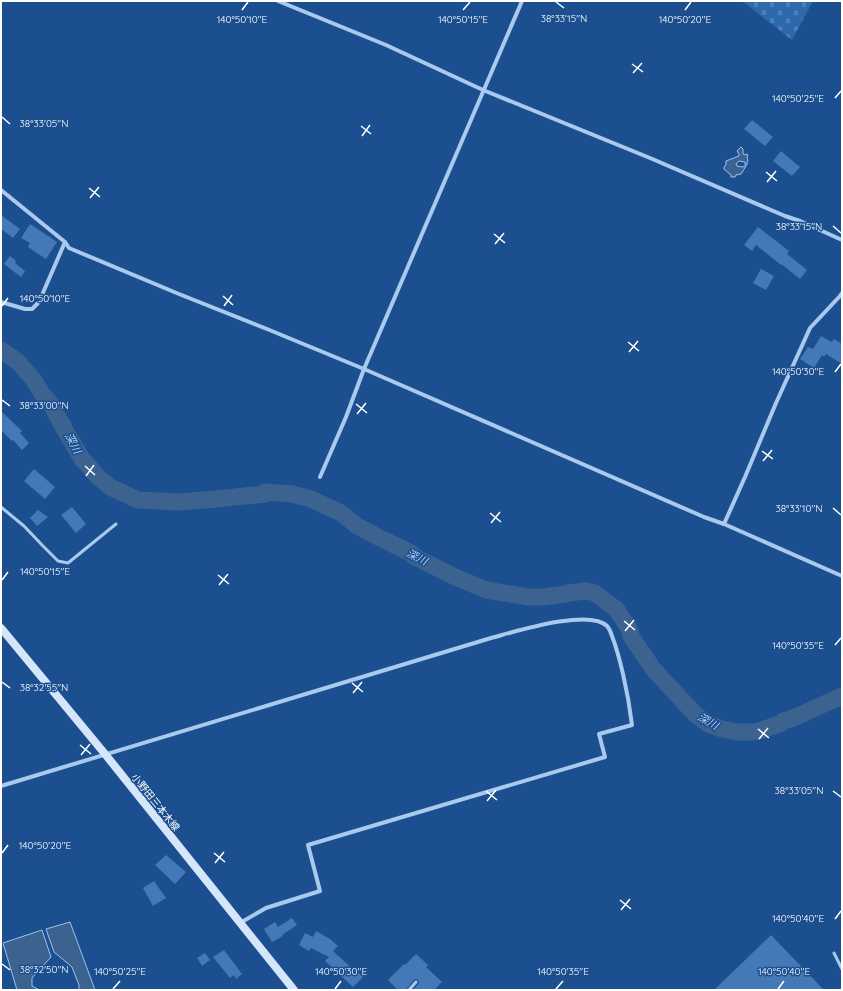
<svg xmlns="http://www.w3.org/2000/svg" width="843" height="991" viewBox="0 0 843 991" font-family="Quicksand,'Noto Sans JP',sans-serif">
	<defs>
		<pattern id="cemetery-stones" width="16" height="16" patternUnits="userSpaceOnUse"><rect width="16" height="16" fill="#2e69ad"/><path d="M2 7V4a2 2 0 0 1 4 0v3zM10 15v-3a2 2 0 0 1 4 0v3z" fill="#4d80b9"/></pattern>
	</defs>
	<rect width="100%" height="100%" fill="#1b4f8f"/>
	<path fill="url(#cemetery-stones)" d="M 742,1 L 813,1 L 792,40 Z"/>
	<g fill="#3c6290" stroke="#9cc4f0">
		<path d="M 741,147 L 743,149 L 743,153 L 744,155 L 747,154 L 748,156 L 747,157 L 748,161 L 747,162 L 747,165 L 745,165 L 745,162 L 739,161 L 736,164 L 737,166 L 742,167 L 746,166 L 741,174 L 736,175 L 735,177 L 731,177 L 731,175 L 724,169 L 724,167 L 726,165 L 726,161 L 739,156 L 739,154 L 737,151 Z"/>
		<path d="M 70,922 L 95,990 L 79,990 L 79,985 L 72,967 L 54,952 L 46,929 Z"/>
		<path d="M 42,930 L 51,957 L 32,978 L 32,986 L 39,990 L 17,990 L 3,943 Z"/>
	</g>
	<g fill="none" stroke-linecap="round" stroke-linejoin="round">
		<path stroke="#3c6290" stroke-width="17" d="M 1,350 L 18,362 L 33,379 L 43,395 L 51,404 L 62,425 L 63,425 L 63,427 L 82,459 L 86,463 L 97,476 L 110,487 L 138,500 L 180,502 L 216,499 L 265,494 L 265,492 L 292,494 L 311,499 L 341,513 L 357,526 L 384,540 L 411,553 L 415,557 L 453,576 L 486,590 L 528,597 L 543,597 L 566,594 L 568,593 L 586,591 L 595,593 L 617,610 L 629,629 L 632,638 L 654,670 L 695,714 L 708,724 L 722,729 L 737,732 L 756,732 L 782,723 L 783,721 L 791,719 L 842,696"/>
	</g>
	<g fill="#4478b7">
		<path d="M 752,120 L 773,137 L 765,146 L 744,129 Z"/>
		<path d="M 781,151 L 800,167 L 792,176 L 773,161 Z"/>
		<path d="M 1,215 L 20,229 L 13,238 L 1,229 Z"/>
		<path d="M 30,224 L 57,242 L 46,259 L 28,247 L 30,243 L 21,238 Z"/>
		<path d="M 758,227 L 789,251 L 787,254 L 807,270 L 800,279 L 781,264 L 781,265 L 756,245 L 752,251 L 744,245 Z"/>
		<path d="M 10,256 L 16,261 L 15,263 L 25,271 L 21,277 L 4,264 Z"/>
		<path d="M 761,269 L 774,276 L 766,290 L 753,283 Z"/>
		<path d="M 821,336 L 832,342 L 834,339 L 842,344 L 842,364 L 826,354 L 824,357 L 822,355 L 814,368 L 800,359 L 808,347 L 813,349 Z"/>
		<path d="M 1,411 L 22,431 L 20,433 L 29,443 L 22,450 L 13,440 L 12,441 L 1,430 Z"/>
		<path d="M 34,469 L 55,487 L 45,499 L 24,481 Z"/>
		<path d="M 72,507 L 86,524 L 76,533 L 61,515 Z"/>
		<path d="M 38,510 L 48,517 L 37,526 L 30,518 Z"/>
		<path d="M 166,855 L 186,872 L 175,884 L 155,865 Z"/>
		<path d="M 154,881 L 166,898 L 153,906 L 143,888 Z"/>
		<path d="M 292,918 L 297,925 L 282,935 L 283,936 L 272,942 L 264,929 L 275,922 L 278,927 Z"/>
		<path d="M 316,931 L 330,939 L 338,946 L 333,951 L 356,972 L 357,971 L 363,977 L 353,987 L 325,961 L 329,957 L 311,948 L 309,951 L 299,945 L 305,933 L 313,937 Z"/>
		<path d="M 771,935 L 824,990 L 714,990 Z"/>
		<path d="M 224,950 L 242,974 L 236,979 L 234,975 L 230,978 L 213,957 Z"/>
		<path d="M 205,953 L 210,960 L 202,966 L 197,958 Z"/>
		<path d="M 416,954 L 428,965 L 426,967 L 442,982 L 434,990 L 413,990 L 419,983 L 419,981 L 416,979 L 414,980 L 406,990 L 398,990 L 388,980 L 404,964 L 405,965 Z"/>
	</g>
	<g fill="none" stroke-linecap="round" stroke-linejoin="round">
		<g stroke="#a9c9ee" stroke-width="3">
			<path d="M 1,507 L 24,526 L 42,545 L 58,561 L 68,563 L 116,524"/>
			<path d="M 834,953 L 842,969"/>
			<path d="M 409,990 L 416,982"/>
		</g>
		<g stroke="#a9c9ee" stroke-width="4">
			<path d="M 278,1 L 386,45 L 483,90 L 650,158 L 785,216 L 800,221 L 842,240"/>
			<path d="M 1,190 L 65,242 L 69,248 L 179,294 L 267,329 L 364,369 L 704,517 L 724,524 L 842,576"/>
			<path d="M 1,302 L 25,309 L 32,309 L 39,302 L 65,242"/>
			<path d="M 320,477 L 346,417 L 364,369 L 522,1"/>
			<path d="M 724,524 L 745,477 L 776,403 L 810,328 L 840,296 L 842,293"/>
			<path d="M 1,786 L 491,638 C 514,632 589,608 607,626 C 609,628 611,633 612,636 C 617,649 620,661 623,674 C 627,691 630,708 632,725 L 599,734 L 605,757 L 308,845 L 320,891 L 266,908 L 240,923"/>
		</g>
		<path stroke="#d6e6fa" stroke-width="8" d="M 1,628 L 105,754 L 294,990"/>
	</g>
	<path fill="none" stroke="#fff" stroke-width="1.5" d="M 556,2 L 564,8M 242,10 L 248,2M 463,10 L 470,2M 685,10 L 691,2M 632,64 L 643,72M 633,73 L 642,63M 835,98 L 841,91M 2,117 L 10,124M 361,126 L 371,134M 362,136 L 370,125M 766,172 L 777,181M 767,182 L 776,171M 89,188 L 100,197M 90,198 L 99,187M 833,226 L 841,233M 494,234 L 505,243M 495,244 L 504,233M 223,296 L 233,305M 2,306 L 8,298M 224,306 L 232,295M 628,342 L 639,351M 629,352 L 638,341M 835,372 L 841,364M 2,400 L 10,406M 356,404 L 367,413M 357,414 L 366,403M 762,451 L 773,459M 763,461 L 772,450M 85,466 L 95,475M 86,476 L 94,465M 833,508 L 841,515M 490,513 L 501,522M 491,523 L 500,512M 218,575 L 229,584M 2,580 L 8,572M 219,585 L 228,574M 624,621 L 635,630M 625,631 L 634,620M 835,645 L 841,638M 2,682 L 10,688M 352,683 L 363,692M 353,693 L 362,682M 758,729 L 769,738M 759,739 L 768,728M 80,745 L 91,754M 81,755 L 90,744M 486,791 L 497,800M 833,791 L 841,797M 487,801 L 496,790M 2,853 L 8,845M 214,853 L 225,862M 215,863 L 224,852M 620,900 L 631,909M 621,910 L 630,899M 835,919 L 841,911M 2,964 L 10,970M 113,989 L 120,981M 335,989 L 341,981M 556,989 L 563,981M 778,989 L 784,981"/>
	<g text-anchor="middle" stroke-width="3" stroke-linejoin="round" paint-order="stroke">
		<g font-size="10" fill="#fff" stroke="#1b4f8f">
			<text transform="translate(156 802) rotate(51)" y="4">小野田三本木線</text>
		</g>
		<g font-size="11" font-style="italic" fill="#b5d3f5" stroke="#1b4f8f">
			<text transform="translate(73 443) rotate(61)" y="4">深川</text>
			<text transform="translate(417 557) rotate(26)" y="4">深川</text>
			<text transform="translate(708 721) rotate(29)" y="4">深川</text>
		</g>
	</g>
	<g font-size="10" text-anchor="middle" fill="#fff" stroke="#1b4f8f" stroke-width="3" stroke-linejoin="round" paint-order="stroke">
		<text x="564" y="22">38°33'15"N</text>
		<text x="242" y="23">140°50'10"E</text>
		<text x="463" y="23">140°50'15"E</text>
		<text x="685" y="23">140°50'20"E</text>
		<text x="798" y="102">140°50'25"E</text>
		<text x="44" y="127">38°33'05"N</text>
		<text x="799" y="230">38°33'15"N</text>
		<text x="45" y="302">140°50'10"E</text>
		<text x="798" y="375">140°50'30"E</text>
		<text x="44" y="409">38°33'00"N</text>
		<text x="799" y="512">38°33'10"N</text>
		<text x="45" y="575">140°50'15"E</text>
		<text x="798" y="649">140°50'35"E</text>
		<text x="44" y="691">38°32'55"N</text>
		<text x="799" y="794">38°33'05"N</text>
		<text x="45" y="849">140°50'20"E</text>
		<text x="798" y="922">140°50'40"E</text>
		<text x="44" y="973">38°32'50"N</text>
		<text x="120" y="975">140°50'25"E</text>
		<text x="341" y="975">140°50'30"E</text>
		<text x="563" y="975">140°50'35"E</text>
		<text x="784" y="975">140°50'40"E</text>
	</g>
	<rect width="843" height="991" fill="none" stroke="#ffffff" stroke-width="4"/>
</svg>
